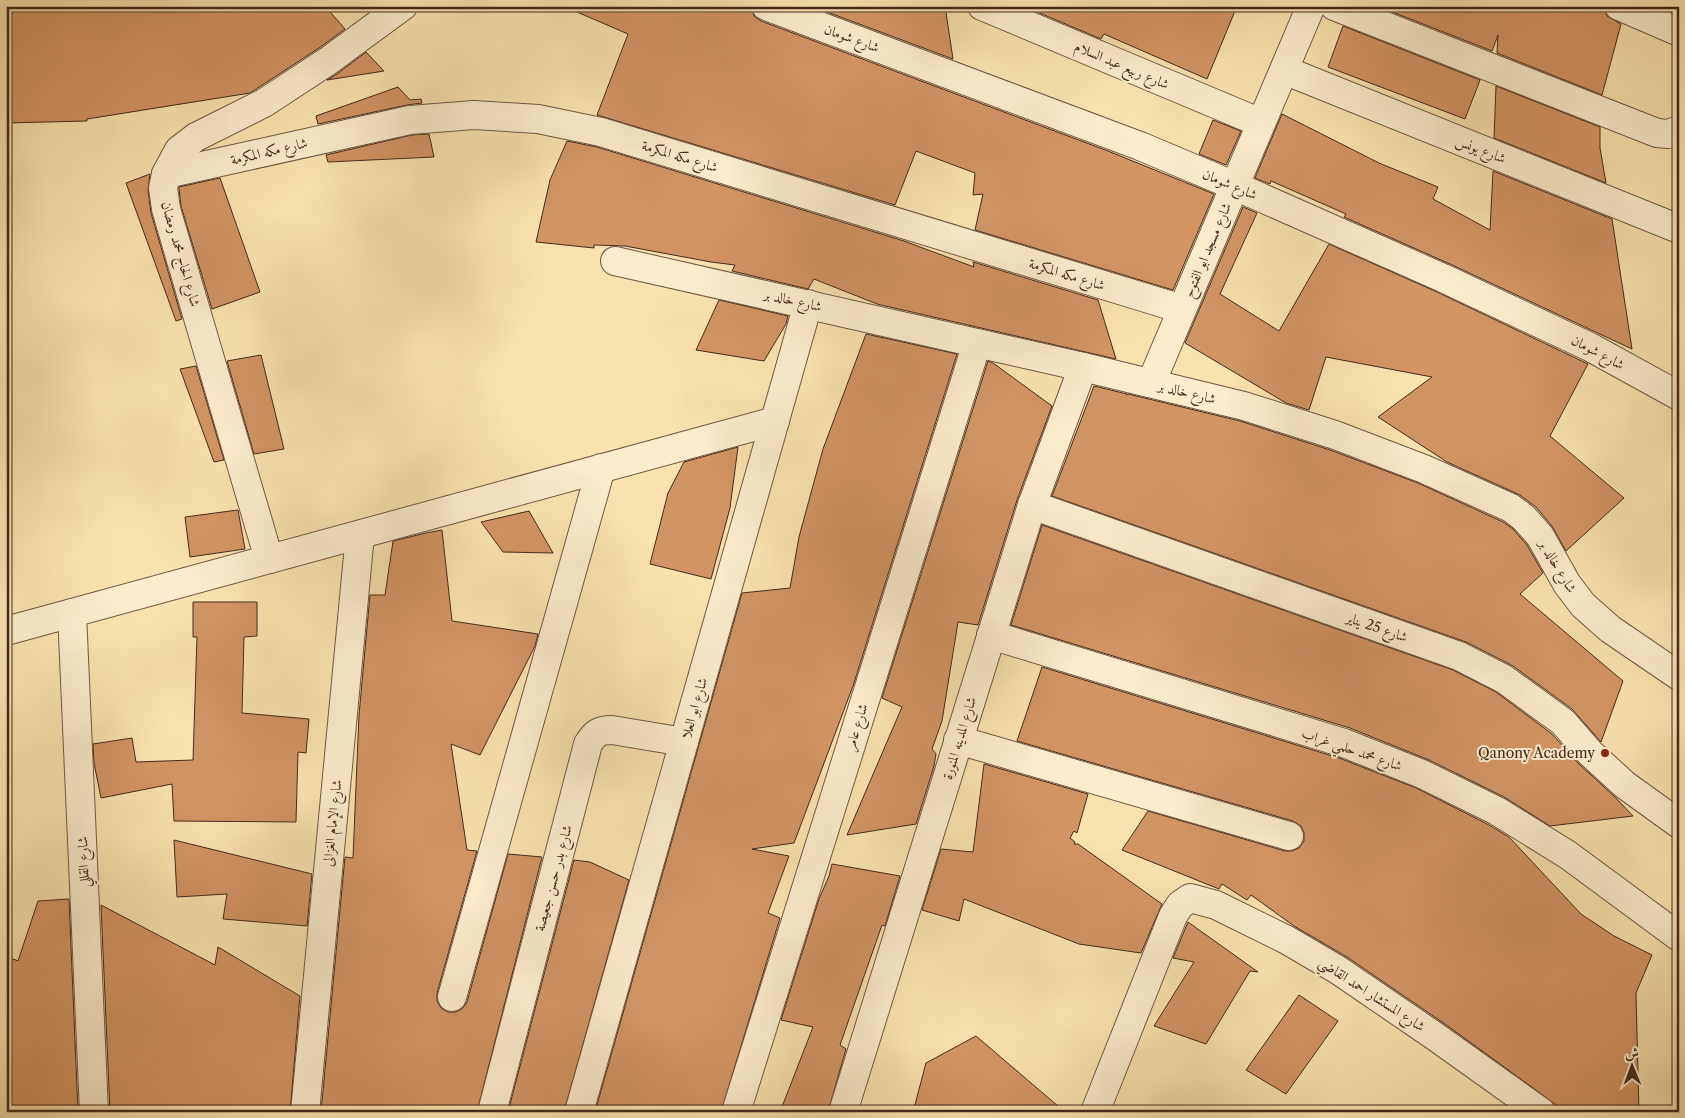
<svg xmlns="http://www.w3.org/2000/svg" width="1685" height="1118" viewBox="0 0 1685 1118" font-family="'Libre Caslon Text',Amiri,serif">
	<rect width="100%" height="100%" fill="#fae2b0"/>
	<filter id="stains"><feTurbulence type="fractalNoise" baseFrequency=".004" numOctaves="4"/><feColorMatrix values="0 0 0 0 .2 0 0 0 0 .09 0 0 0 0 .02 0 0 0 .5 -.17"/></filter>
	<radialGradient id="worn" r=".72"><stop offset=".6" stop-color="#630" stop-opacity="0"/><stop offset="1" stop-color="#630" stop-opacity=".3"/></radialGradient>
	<g fill="#d19465" stroke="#44291d">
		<path d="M 6,6 L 325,6 L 345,29 L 319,48 L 250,93 L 87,119 L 87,121 L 6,123 Z"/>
		<path d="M 563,6 L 751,6 L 754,16 L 761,21 L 1108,151 L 1214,194 L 1173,290 L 975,230 L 983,194 L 973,195 L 975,173 L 916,151 L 895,205 L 597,115 L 628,34 Z"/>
		<path d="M 811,6 L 945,6 L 953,59 Z"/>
		<path d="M 1023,6 L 1237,6 L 1207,79 L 1104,34 L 1101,39 Z"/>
		<path d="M 1377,6 L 1604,6 L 1607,16 L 1621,24 L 1602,95 L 1497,53 L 1498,35 L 1492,51 Z"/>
		<path d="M 1343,26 L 1480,80 L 1465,119 L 1328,67 Z"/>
		<path d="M 366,52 L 384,71 L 327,80 L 337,74 Z"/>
		<path d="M 1496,86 L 1600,127 L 1600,148 L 1606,183 L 1494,138 Z"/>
		<path d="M 398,87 L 410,100 L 421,99 L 422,103 L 407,105 L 318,124 L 316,116 Z"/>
		<path d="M 1282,114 L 1379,163 L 1438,187 L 1433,199 L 1490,230 L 1493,171 L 1612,219 L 1632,349 L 1450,264 L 1344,217 L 1346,214 L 1271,181 L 1270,184 L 1255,178 Z"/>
		<path d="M 1213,120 L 1241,131 L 1226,165 L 1199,154 Z"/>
		<path d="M 429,134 L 434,157 L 328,162 L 326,155 L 412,135 Z"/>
		<path d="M 567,141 L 597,147 L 904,241 L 974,267 L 973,262 L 1098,300 L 1116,359 L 877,304 L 814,279 L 808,289 L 732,271 L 735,265 L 711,262 L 625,246 L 594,245 L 594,248 L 536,242 L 550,180 Z"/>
		<path d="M 150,174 L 148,190 L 151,213 L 182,319 L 176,321 L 126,183 Z"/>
		<path d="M 220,178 L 260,292 L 212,309 L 181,206 L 179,189 L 179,187 Z"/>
		<path d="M 1243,207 L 1257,213 L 1220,294 L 1279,331 L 1329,244 L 1437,292 L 1588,364 L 1550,436 L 1624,498 L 1566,551 L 1552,526 L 1536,507 L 1520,495 L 1447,462 L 1378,417 L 1432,377 L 1326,357 L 1309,410 L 1286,403 L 1185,343 Z"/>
		<path d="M 719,300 L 788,316 L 786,324 L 764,361 L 696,350 Z"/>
		<path d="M 866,334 L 957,354 L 853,686 L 794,843 L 752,849 L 789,856 L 768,913 L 780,918 L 721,1112 L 595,1112 L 742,593 L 790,588 L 799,537 L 823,449 Z"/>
		<path d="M 261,355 L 284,449 L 254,454 L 227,361 Z"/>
		<path d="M 988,361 L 993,363 L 1052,406 L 1017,500 L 978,625 L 958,622 L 942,721 L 932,749 L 936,754 L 934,766 L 916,824 L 847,835 L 902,707 L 882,698 Z"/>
		<path d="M 196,366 L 224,460 L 214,462 L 180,369 Z"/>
		<path d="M 1094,386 L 1127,394 L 1127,395 L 1128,394 L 1240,421 L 1330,450 L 1418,483 L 1503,522 L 1513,529 L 1527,545 L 1543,573 L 1520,594 L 1623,681 L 1601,742 L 1572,709 L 1513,666 L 1466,642 L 1052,496 Z"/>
		<path d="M 738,447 L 730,508 L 711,579 L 650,564 L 668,493 L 684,462 Z"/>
		<path d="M 238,510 L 245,549 L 190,557 L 185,517 Z"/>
		<path d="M 529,511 L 553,553 L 503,552 L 481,522 Z"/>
		<path d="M 1042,525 L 1453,670 L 1496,692 L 1552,734 L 1579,764 L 1615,797 L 1633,816 L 1550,826 L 1504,797 L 1429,760 L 1350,728 L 1011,625 Z"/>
		<path d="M 442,530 L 452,621 L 538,634 L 535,646 L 480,755 L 451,744 L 467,850 L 477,851 L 437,993 L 437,1001 L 441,1008 L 448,1012 L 456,1012 L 463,1008 L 467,1002 L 508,854 L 542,857 L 477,1112 L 321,1112 L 345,857 L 353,858 L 359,715 L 370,595 L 385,595 L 393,541 L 426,533 Z"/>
		<path d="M 193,602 L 257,602 L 257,636 L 244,637 L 242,713 L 309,719 L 306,753 L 298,752 L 296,822 L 174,821 L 172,784 L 101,798 L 94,763 L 93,744 L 132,738 L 136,762 L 193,760 L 197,637 L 193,637 Z"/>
		<path d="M 1042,667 L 1339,758 L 1416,788 L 1489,825 L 1509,837 L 1581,914 L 1614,936 L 1652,955 L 1636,993 L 1639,1112 L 1566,1112 L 1445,1024 L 1347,957 L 1294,926 L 1251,895 L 1247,900 L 1222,884 L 1219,889 L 1122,850 L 1148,811 L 1285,851 L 1292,851 L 1299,848 L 1304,841 L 1304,833 L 1301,826 L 1293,821 L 1017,741 Z"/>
		<path d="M 984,764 L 1088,794 L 1077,833 L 1074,831 L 1070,838 L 1075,842 L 1074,844 L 1078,844 L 1162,904 L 1141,953 L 1079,944 L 964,899 L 959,921 L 922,910 L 941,849 L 973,852 Z"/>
		<path d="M 174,840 L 312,874 L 307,926 L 223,919 L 227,894 L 177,897 Z"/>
		<path d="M 574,860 L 590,862 L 629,880 L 564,1112 L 508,1112 Z"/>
		<path d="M 832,864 L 900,876 L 885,926 L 882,925 L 840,1045 L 846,1049 L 828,1112 L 780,1112 L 813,1027 L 781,1020 L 819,899 L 829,876 Z"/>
		<path d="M 69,899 L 78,1112 L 6,1112 L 6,956 L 18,961 L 38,901 Z"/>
		<path d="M 101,905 L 215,965 L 218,947 L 300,996 L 290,1112 L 110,1112 Z"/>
		<path d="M 1188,922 L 1258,972 L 1250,971 L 1206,1044 L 1154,1026 L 1194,962 L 1173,958 Z"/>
		<path d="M 1299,995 L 1338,1021 L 1286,1094 L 1246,1070 Z"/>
		<path d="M 976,1036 L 1065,1112 L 913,1112 L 926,1063 Z"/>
	</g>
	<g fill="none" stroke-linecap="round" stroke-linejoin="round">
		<defs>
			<g id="minor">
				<path d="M 766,6 L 1140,146 L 1235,186 L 1443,278 L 1590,347 L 1679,396"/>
				<path d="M 982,6 L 1261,123"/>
				<path d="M 1334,6 L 1657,133 L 1668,134 L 1679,130"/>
				<path d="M 1619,6 L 1679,32"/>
				<path d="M 1284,70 L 1679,229"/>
				<path d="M 166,174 L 410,120 L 474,115 L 538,119 L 601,132 L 1182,309"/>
				<path d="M 615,261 L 1083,367 L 1244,406 L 1335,435 L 1424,469 L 1511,508 L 1524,518 L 1540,536 L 1567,584 L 1583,605 L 1610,629 L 1679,676"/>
				<path d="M 1151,383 L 1311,6"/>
				<path d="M 1032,505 L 1459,656 L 1504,679 L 1563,722 L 1590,753 L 1625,785 L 1679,824"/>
				<path d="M 269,559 L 166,209 L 163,188 L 166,174 L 179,150 L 196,137 L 264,103 L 328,61 L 403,6"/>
				<path d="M 72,613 L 94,1112"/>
				<path d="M 6,631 L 775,421"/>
				<path d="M 991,635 L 1344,743 L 1422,774 L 1497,811 L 1568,855 L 1679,937"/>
				<path d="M 958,740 L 1289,836"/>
				<path d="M 452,997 L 601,468"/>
				<path d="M 305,1112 L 360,535"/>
				<path d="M 492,1112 L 588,744 C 595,733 599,730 612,730 L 684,742"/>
				<path d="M 579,1112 L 808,304"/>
				<path d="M 736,1112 L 977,343"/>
				<path d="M 843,1112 L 1032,505 L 1083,367"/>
				<path d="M 1095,1112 L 1173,916 L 1180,905 L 1190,898 L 1216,905 L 1287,940 L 1338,970 L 1436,1037 L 1541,1112"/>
			</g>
		</defs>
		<use href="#minor" stroke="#725742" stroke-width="30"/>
		<use href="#minor" stroke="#fceccc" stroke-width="28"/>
	</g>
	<circle fill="#8f2418" stroke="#fceccc" stroke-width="2" cx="1605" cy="753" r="5"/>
	<g text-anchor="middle" stroke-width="4" stroke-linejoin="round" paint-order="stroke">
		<g font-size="14" fill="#44291d" stroke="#fceccc">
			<text transform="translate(852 38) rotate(20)" y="5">شارع شومان</text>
			<text transform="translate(1122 65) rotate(23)" y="5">شارع ربيع عبد السلام</text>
			<text transform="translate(1481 149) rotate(22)" y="5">شارع يونس</text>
			<text transform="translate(269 151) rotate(-13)" y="5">شارع مكه المكرمة</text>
			<text transform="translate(680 156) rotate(17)" y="5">شارع مكه المكرمة</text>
			<text transform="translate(1230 184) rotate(23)" y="5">شارع شومان</text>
			<text transform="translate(1207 250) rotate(-67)" y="5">شارع مسجد ابو الفتوح</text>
			<text transform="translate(181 254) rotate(74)" y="5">شارع الحاج محمد رمضان</text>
			<text transform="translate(1067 274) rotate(17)" y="5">شارع مكه المكرمة</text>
			<text transform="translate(793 300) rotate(13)" y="5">شارع خالد بر</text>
			<text transform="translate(1598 352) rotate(28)" y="5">شارع شومان</text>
			<text transform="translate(1187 392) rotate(14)" y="5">شارع خالد بر</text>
			<text transform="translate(1558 566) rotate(59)" y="5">شارع خالد بر</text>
			<text transform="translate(1377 627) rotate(19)" y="5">شارع 25 يناير</text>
			<text transform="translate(694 708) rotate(-74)" y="5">شارع ابو العلا</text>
			<text transform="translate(856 727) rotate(-73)" y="5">شارع عامر</text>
			<text transform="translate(959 738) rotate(-73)" y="5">شارع المدينه المنورة</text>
			<text transform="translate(1352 749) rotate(19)" y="5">شارع محمد حلمي غراب</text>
			<text transform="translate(332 823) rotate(-84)" y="5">شارع الإمام الغزالى</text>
			<text transform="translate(83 862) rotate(-92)" y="5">شارع القللي</text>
			<text transform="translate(553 878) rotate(-75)" y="5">شارع بدر حسن جعيصة</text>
			<text transform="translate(1372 994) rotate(33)" y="5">شارع المستشار احمد القاضي</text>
		</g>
		<g font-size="14" fill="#44291d" stroke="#fceccc" text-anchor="end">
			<text x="1595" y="758">Qanony Academy</text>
		</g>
	</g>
	<rect width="1685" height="1118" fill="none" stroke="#fae2b0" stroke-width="25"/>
	<rect x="8" y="8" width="1670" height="1103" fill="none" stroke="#44291d" stroke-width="2.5"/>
	<rect x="12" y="12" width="1660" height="1093" fill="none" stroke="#44291d"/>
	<g transform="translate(1632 1066) rotate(359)" stroke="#fceccc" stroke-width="4" paint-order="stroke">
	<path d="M0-4L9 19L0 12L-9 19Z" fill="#44291d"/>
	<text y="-8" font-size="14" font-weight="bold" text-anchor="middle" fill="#44291d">ش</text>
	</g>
	<rect width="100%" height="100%" filter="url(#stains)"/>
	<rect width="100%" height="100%" fill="url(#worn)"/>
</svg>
